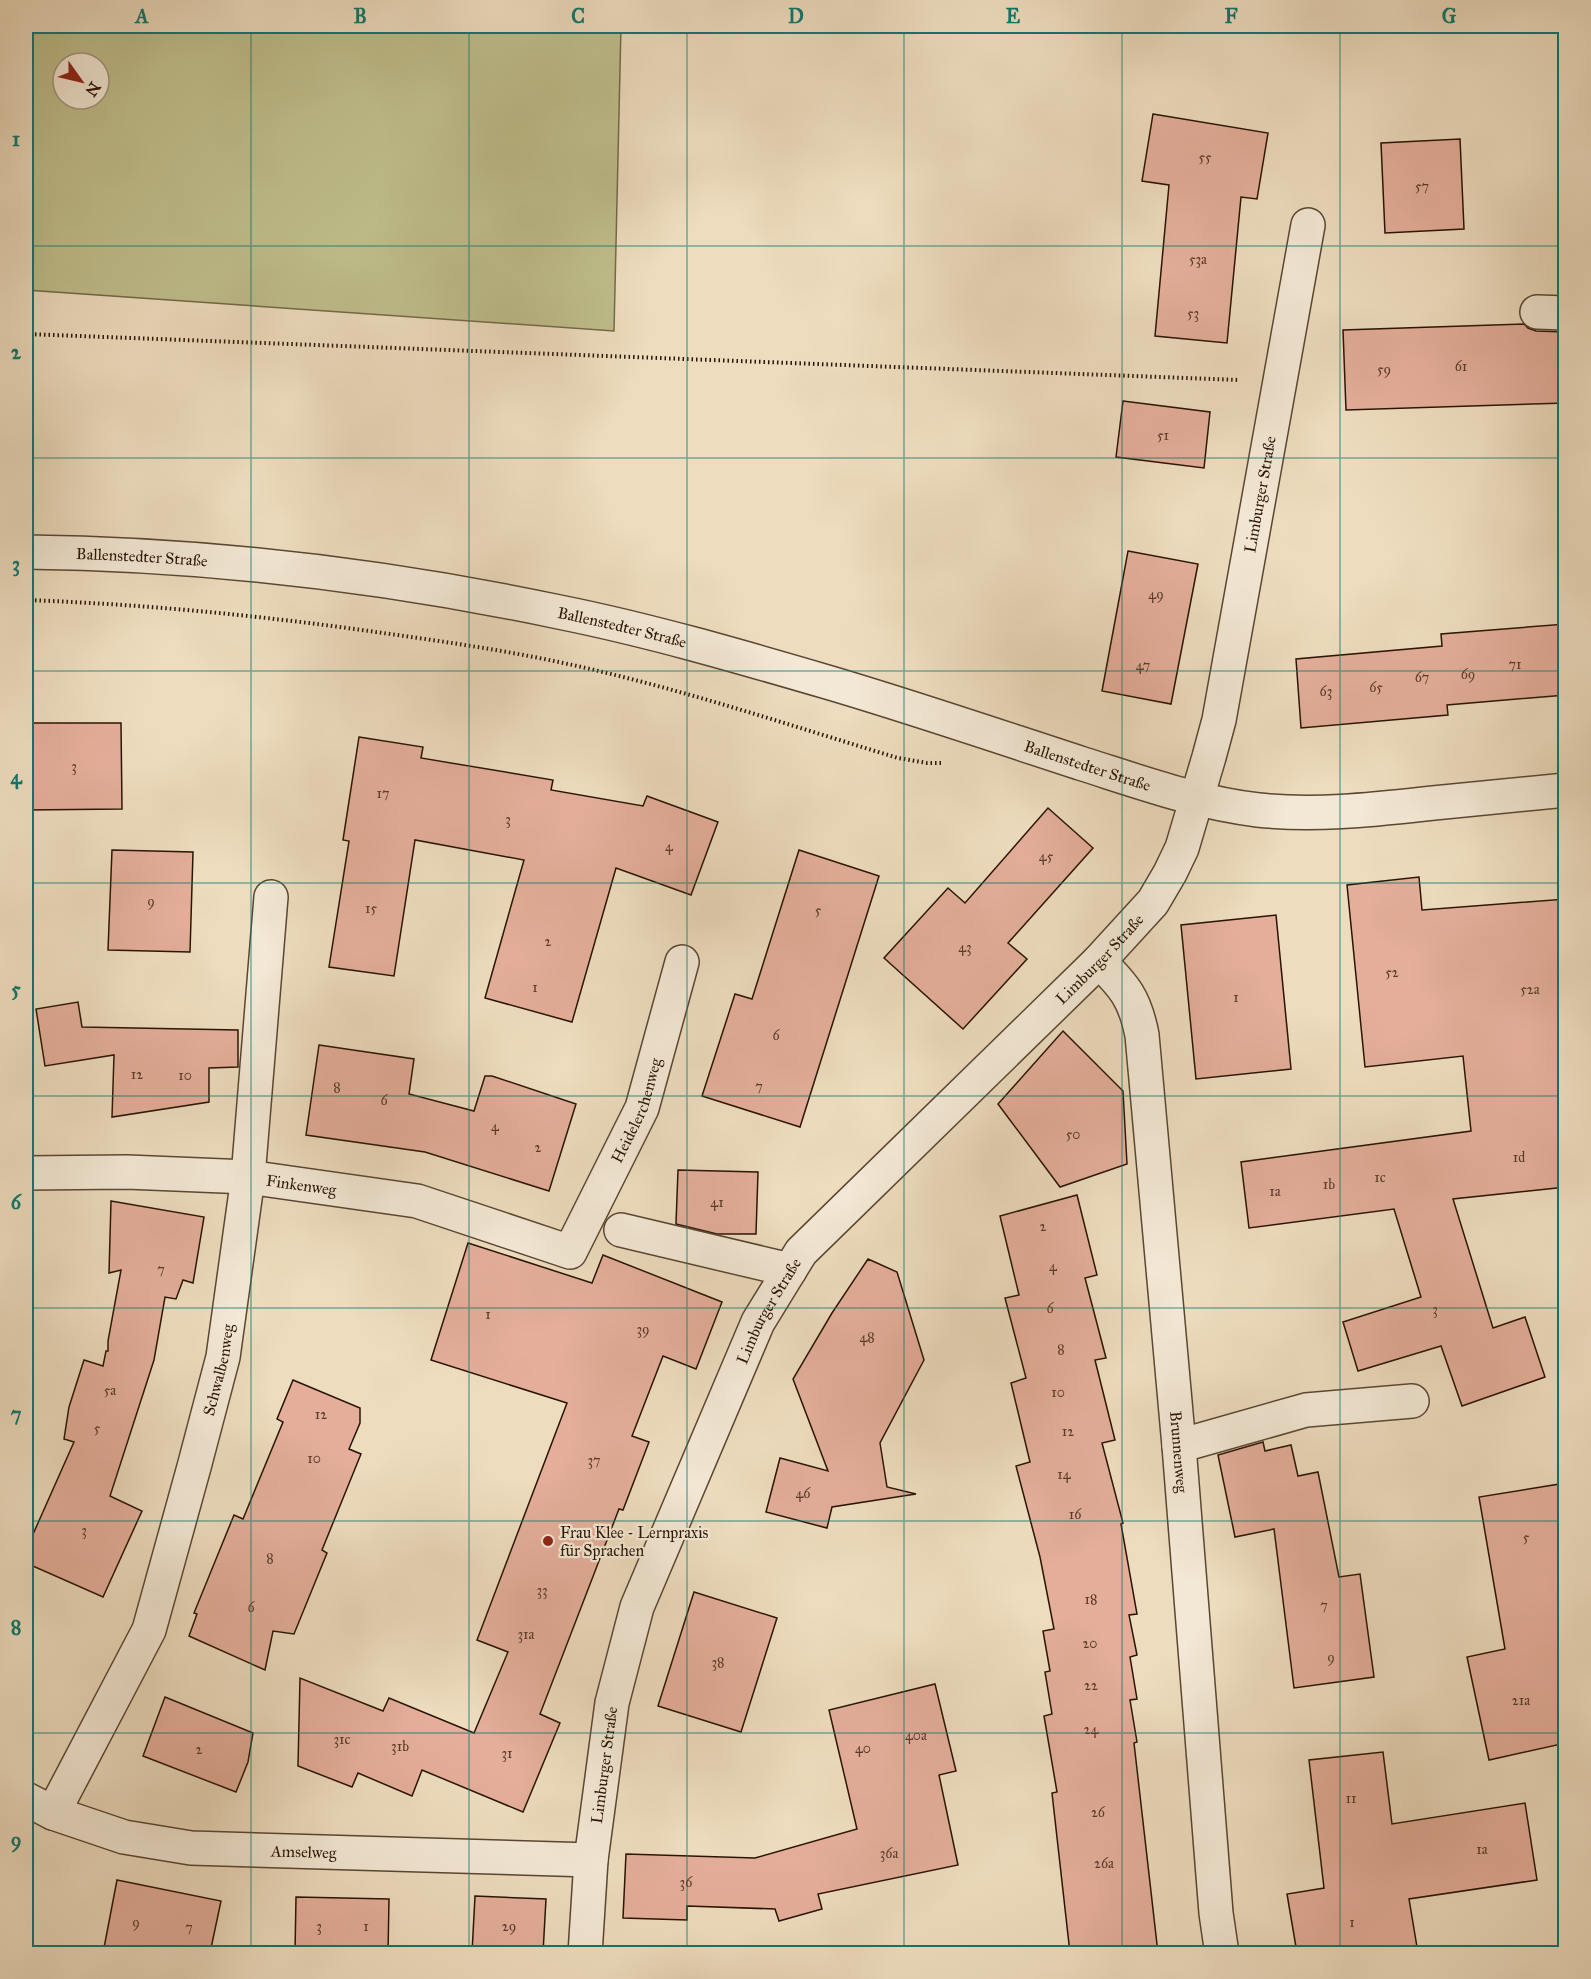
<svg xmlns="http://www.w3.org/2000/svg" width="1591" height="1979" viewBox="0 0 1591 1979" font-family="'IM FELL Great Primer',serif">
	<rect width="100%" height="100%" fill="#eddcbe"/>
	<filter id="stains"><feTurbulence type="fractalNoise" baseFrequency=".00333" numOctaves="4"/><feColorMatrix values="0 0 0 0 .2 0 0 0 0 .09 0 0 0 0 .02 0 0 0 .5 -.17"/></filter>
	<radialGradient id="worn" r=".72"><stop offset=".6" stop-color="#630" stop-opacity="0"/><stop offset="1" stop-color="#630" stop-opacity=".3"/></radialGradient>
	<path fill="#bfbe8c" stroke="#746948" stroke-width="1.5" fill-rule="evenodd" d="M 26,26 L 621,26 L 614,331 L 26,290 ZM 63,63 L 99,63 L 99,99 L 63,99 Z"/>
	<g fill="#e4ae9a" stroke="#291404" stroke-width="1.5">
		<path d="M 1153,114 L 1268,133 L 1257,199 L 1241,197 L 1227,343 L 1155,336 L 1169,185 L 1142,181 Z"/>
		<path d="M 1460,139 L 1464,229 L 1385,233 L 1381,143 Z"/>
		<path d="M 1524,324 L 1528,328 L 1536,331 L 1566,332 L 1566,403 L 1346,410 L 1343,330 Z"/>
		<path d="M 1123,401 L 1210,412 L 1204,468 L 1116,457 Z"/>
		<path d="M 1128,551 L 1198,564 L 1171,704 L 1102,691 Z"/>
		<path d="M 1566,624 L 1566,695 L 1447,705 L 1448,715 L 1301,728 L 1296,659 L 1442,646 L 1441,634 Z"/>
		<path d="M 26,723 L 121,723 L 122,809 L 26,810 Z"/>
		<path d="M 359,737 L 423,747 L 421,758 L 553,780 L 551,790 L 643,806 L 647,796 L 718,822 L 691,895 L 616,868 L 572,1022 L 485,998 L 524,860 L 415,840 L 394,976 L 329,967 L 349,841 L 343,840 Z"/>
		<path d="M 1048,808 L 1093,848 L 1008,943 L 1027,959 L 963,1029 L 884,958 L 948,888 L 965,903 Z"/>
		<path d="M 112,850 L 193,852 L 190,952 L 108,950 Z"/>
		<path d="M 799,850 L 879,876 L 800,1127 L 702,1096 L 735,994 L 752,999 Z"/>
		<path d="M 1419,877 L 1422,910 L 1566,899 L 1566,1073 L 1560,1073 L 1566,1127 L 1566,1187 L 1453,1199 L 1493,1328 L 1525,1317 L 1545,1377 L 1462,1406 L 1441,1346 L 1358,1371 L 1343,1322 L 1421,1297 L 1394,1209 L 1249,1228 L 1241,1162 L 1471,1131 L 1463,1056 L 1365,1067 L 1347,885 Z"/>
		<path d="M 1276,915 L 1291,1069 L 1196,1079 L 1181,925 Z"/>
		<path d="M 78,1002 L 82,1027 L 238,1030 L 238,1067 L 209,1068 L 209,1102 L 112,1117 L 114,1055 L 45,1066 L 36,1009 Z"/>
		<path d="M 1063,1031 L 1123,1091 L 1127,1164 L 1060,1187 L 998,1104 Z"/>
		<path d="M 319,1045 L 414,1059 L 409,1094 L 474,1111 L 485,1076 L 492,1076 L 576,1104 L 549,1191 L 425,1152 L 306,1135 Z"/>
		<path d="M 678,1170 L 758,1172 L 756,1234 L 717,1234 L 676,1224 Z"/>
		<path d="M 1077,1195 L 1097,1275 L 1085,1278 L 1106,1358 L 1095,1360 L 1115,1440 L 1102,1443 L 1123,1523 L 1121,1524 L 1137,1614 L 1129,1615 L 1137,1655 L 1130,1657 L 1137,1699 L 1130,1700 L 1137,1742 L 1134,1743 L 1158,1953 L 1070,1953 L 1052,1793 L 1057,1792 L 1044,1716 L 1052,1714 L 1045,1672 L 1050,1671 L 1043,1631 L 1054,1629 L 1040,1557 L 1016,1466 L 1030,1462 L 1011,1383 L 1026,1378 L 1005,1298 L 1019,1295 L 1000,1216 Z"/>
		<path d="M 111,1201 L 204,1217 L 193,1283 L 183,1280 L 176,1299 L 165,1297 L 154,1360 L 110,1496 L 142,1511 L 103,1597 L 26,1563 L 26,1550 L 74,1442 L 64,1439 L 69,1407 L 84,1360 L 103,1366 L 106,1351 L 108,1351 L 108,1341 L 121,1270 L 109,1273 Z"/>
		<path d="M 468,1243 L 592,1283 L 603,1255 L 722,1302 L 696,1369 L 663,1356 L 632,1436 L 649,1442 L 623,1510 L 619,1509 L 540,1714 L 560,1723 L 523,1812 L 422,1770 L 412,1796 L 358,1773 L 352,1787 L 298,1766 L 300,1678 L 383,1711 L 389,1698 L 474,1733 L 508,1652 L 477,1640 L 567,1403 L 431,1360 Z"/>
		<path d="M 868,1259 L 897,1272 L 924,1360 L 880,1443 L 887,1487 L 916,1494 L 832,1507 L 827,1528 L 766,1512 L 780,1458 L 828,1471 L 793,1379 L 832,1313 Z"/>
		<path d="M 293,1380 L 360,1408 L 360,1423 L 349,1449 L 361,1454 L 322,1550 L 327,1553 L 294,1634 L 273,1631 L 265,1670 L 189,1636 L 197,1614 L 194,1613 L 234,1515 L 243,1519 L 283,1422 L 277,1419 Z"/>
		<path d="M 1263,1442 L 1265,1451 L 1291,1445 L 1298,1476 L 1318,1472 L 1339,1577 L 1360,1574 L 1374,1677 L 1294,1688 L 1274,1529 L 1235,1537 L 1218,1455 Z"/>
		<path d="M 1566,1483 L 1566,1743 L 1489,1760 L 1467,1657 L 1505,1649 L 1479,1497 Z"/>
		<path d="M 694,1592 L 777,1618 L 741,1732 L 658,1706 Z"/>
		<path d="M 935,1684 L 956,1771 L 939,1775 L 958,1865 L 818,1894 L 822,1909 L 779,1921 L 775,1909 L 687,1906 L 687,1920 L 623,1918 L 626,1854 L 755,1858 L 857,1829 L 829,1710 Z"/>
		<path d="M 165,1697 L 253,1733 L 248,1762 L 236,1792 L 143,1756 Z"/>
		<path d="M 1383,1752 L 1392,1824 L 1525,1803 L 1537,1880 L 1409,1899 L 1418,1953 L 1297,1953 L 1287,1894 L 1324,1888 L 1309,1760 Z"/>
		<path d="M 117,1880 L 221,1901 L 210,1953 L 103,1953 Z"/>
		<path d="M 475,1896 L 546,1899 L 543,1953 L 472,1953 Z"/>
		<path d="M 296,1897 L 389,1899 L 388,1953 L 295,1953 Z"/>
	</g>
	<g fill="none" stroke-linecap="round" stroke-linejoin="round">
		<defs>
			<g id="minor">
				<path d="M 1537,312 L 1566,313"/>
				<path id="s1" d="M 26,552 C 205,554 383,575 559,612 C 649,630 738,656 827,682 C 912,707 997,736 1083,764 C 1140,782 1198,803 1258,810 C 1313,816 1370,810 1424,804 C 1471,799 1518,795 1566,790"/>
				<path id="s2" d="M 1099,961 C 1125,987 1135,999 1142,1035 L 1179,1446 L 1216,1913 L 1222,1954"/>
				<path id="s3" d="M 26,1173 L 127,1172 L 248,1177 L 417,1201 L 570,1252 L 642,1108 L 682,962"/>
				<path d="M 621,1230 L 790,1270"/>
				<path d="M 1179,1446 L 1306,1410 L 1412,1401"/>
				<path id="s4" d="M 26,1799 L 53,1813 L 124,1837 L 191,1848 L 591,1860"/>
				<path id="s5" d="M 53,1813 L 149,1630 L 194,1467 L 223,1357 L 248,1177 L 271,897"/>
				<path id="s6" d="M 585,1954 L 591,1860 L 612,1703 L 637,1607 L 758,1322 L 801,1252 L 1099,961 L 1153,902 L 1170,873 L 1182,848 L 1209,757 L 1219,720 L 1308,225"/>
			</g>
		</defs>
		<use href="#minor" stroke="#5a4632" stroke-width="36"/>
		<g stroke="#291404" stroke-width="4" stroke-dasharray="1.5 3" stroke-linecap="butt">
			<path d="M 26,334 L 1239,380"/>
			<path d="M 26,600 C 141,604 255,615 369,631 C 426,639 483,647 539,658 C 661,682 779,722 898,758 L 927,763 L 941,763"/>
		</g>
		<use href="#minor" stroke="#f3e8d5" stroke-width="33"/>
	</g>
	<path fill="none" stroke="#0f766e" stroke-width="1.5" stroke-opacity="0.55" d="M 251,26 L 251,1954M 469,26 L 469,1954M 687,26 L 687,1954M 904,26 L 904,1954M 1122,26 L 1122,1954M 1340,26 L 1340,1954M 26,246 L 1566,246M 26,458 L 1566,458M 26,671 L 1566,671M 26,883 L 1566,883M 26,1096 L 1566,1096M 26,1308 L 1566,1308M 26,1521 L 1566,1521M 26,1733 L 1566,1733"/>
	<circle fill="#8f2418" stroke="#f3e8d5" stroke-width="2" cx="548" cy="1541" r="6"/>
	<g text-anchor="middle" stroke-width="4.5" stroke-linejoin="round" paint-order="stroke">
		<g font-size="14" fill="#583a2a">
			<text x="1205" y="162">55</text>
			<text x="1422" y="191">57</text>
			<text x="1198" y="264">53a</text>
			<text x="1193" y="318">53</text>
			<text x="1461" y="371">61</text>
			<text x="1384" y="374">59</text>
			<text x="1163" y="440">51</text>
			<text x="1156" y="599">49</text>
			<text x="1515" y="669">71</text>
			<text x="1143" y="670">47</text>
			<text x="1468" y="679">69</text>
			<text x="1422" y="682">67</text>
			<text x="1376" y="692">65</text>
			<text x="1326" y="696">63</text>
			<text x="74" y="771">3</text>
			<text x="383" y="798">17</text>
			<text x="508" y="824">3</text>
			<text x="669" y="851">4</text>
			<text x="1046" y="861">45</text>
			<text x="151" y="906">9</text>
			<text x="371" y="913">15</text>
			<text x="818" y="915">5</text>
			<text x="548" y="946">2</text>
			<text x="965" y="952">43</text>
			<text x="1392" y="977">52</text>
			<text x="535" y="992">1</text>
			<text x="1530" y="994">52a</text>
			<text x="1236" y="1002">1</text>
			<text x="776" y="1040">6</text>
			<text x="137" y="1079">12</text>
			<text x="185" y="1080">10</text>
			<text x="759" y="1091">7</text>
			<text x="337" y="1092">8</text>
			<text x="384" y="1105">6</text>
			<text x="495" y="1131">4</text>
			<text x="1073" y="1139">50</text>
			<text x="538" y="1152">2</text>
			<text x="1519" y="1162">1d</text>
			<text x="1380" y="1182">1c</text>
			<text x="1329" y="1189">1b</text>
			<text x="1275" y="1196">1a</text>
			<text x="717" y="1207">41</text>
			<text x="1043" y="1231">2</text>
			<text x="1053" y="1271">4</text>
			<text x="161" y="1274">7</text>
			<text x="1050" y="1313">6</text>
			<text x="1435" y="1314">3</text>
			<text x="488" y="1319">1</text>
			<text x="643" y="1334">39</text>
			<text x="867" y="1342">48</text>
			<text x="1061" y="1354">8</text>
			<text x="110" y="1395">5a</text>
			<text x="1058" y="1397">10</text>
			<text x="321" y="1419">12</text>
			<text x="97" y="1433">5</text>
			<text x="1068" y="1436">12</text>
			<text x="314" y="1463">10</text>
			<text x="594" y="1465">37</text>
			<text x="1064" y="1479">14</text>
			<text x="803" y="1498">46</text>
			<text x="1075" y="1519">16</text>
			<text x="84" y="1535">3</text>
			<text x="1526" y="1542">5</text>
			<text x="270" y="1563">8</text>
			<text x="542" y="1595">33</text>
			<text x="1091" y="1604">18</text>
			<text x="1324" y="1610">7</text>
			<text x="251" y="1612">6</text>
			<text x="526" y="1639">31a</text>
			<text x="1090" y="1648">20</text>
			<text x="1331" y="1662">9</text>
			<text x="718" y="1667">38</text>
			<text x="1091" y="1690">22</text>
			<text x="1521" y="1705">21a</text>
			<text x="1091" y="1734">24</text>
			<text x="916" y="1740">40a</text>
			<text x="342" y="1744">31c</text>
			<text x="400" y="1751">31b</text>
			<text x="863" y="1753">40</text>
			<text x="199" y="1754">2</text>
			<text x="507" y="1758">31</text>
			<text x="1351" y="1803">11</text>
			<text x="1098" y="1817">26</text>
			<text x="1482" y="1854">1a</text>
			<text x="889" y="1858">36a</text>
			<text x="1104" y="1868">26a</text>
			<text x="686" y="1887">36</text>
			<text x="136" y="1927">9</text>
			<text x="1352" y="1927">1</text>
			<text x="319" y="1931">3</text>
			<text x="366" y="1931">1</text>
			<text x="509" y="1931">29</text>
			<text x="189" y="1932">7</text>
		</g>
		<g font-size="16" fill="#291404" stroke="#f3e8d5">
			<text dy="6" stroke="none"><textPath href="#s6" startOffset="1664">Limburger Straße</textPath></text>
			<text dy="6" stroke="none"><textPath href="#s1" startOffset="116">Ballenstedter Straße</textPath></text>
			<text dy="6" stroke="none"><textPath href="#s1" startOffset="602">Ballenstedter Straße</textPath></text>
			<text dy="6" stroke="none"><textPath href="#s1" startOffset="1088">Ballenstedter Straße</textPath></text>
			<text dy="6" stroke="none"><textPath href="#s6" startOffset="1162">Limburger Straße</textPath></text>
			<text dy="6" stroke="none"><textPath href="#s3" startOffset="711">Heidelerchenweg</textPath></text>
			<text dy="6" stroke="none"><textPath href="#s3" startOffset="276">Finkenweg</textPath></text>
			<text dy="6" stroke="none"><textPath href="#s6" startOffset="676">Limburger Straße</textPath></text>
			<text dy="6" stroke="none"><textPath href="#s5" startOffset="476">Schwalbenweg</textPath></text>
			<text dy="6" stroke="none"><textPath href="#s2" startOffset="506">Brunnenweg</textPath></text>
			<text dy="6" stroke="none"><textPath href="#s6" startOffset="190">Limburger Straße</textPath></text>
			<text dy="6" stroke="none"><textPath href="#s4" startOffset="286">Amselweg</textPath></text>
		</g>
		<g font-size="16" fill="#291404" stroke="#f3e8d5" text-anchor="start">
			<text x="560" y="1538">Frau Klee - Lernpraxis<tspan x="560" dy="18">für Sprachen</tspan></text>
		</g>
	</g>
	<rect width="1591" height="1979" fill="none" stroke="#eddcbe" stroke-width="66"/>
	<g transform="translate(81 81) rotate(124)"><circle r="28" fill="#f3e8d5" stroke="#a29381" stroke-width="1.5"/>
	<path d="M0-4.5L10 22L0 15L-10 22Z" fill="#8f2418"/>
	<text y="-9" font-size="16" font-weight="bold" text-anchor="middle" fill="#291404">N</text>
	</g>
	<rect x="33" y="33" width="1525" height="1913" fill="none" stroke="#0f766e" stroke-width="2"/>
	<g font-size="20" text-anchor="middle" font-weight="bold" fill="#0f766e">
		<text x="142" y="23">A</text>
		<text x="360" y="23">B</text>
		<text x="578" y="23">C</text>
		<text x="796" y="23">D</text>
		<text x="1013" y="23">E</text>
		<text x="1231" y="23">F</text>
		<text x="1449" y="23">G</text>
		<text x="16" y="146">1</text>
		<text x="16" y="359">2</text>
		<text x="16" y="571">3</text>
		<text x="16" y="784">4</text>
		<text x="16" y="996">5</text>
		<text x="16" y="1209">6</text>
		<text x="16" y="1421">7</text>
		<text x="16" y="1634">8</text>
		<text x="16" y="1847">9</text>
	</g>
	<rect width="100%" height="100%" filter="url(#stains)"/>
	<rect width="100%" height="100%" fill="url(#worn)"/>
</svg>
